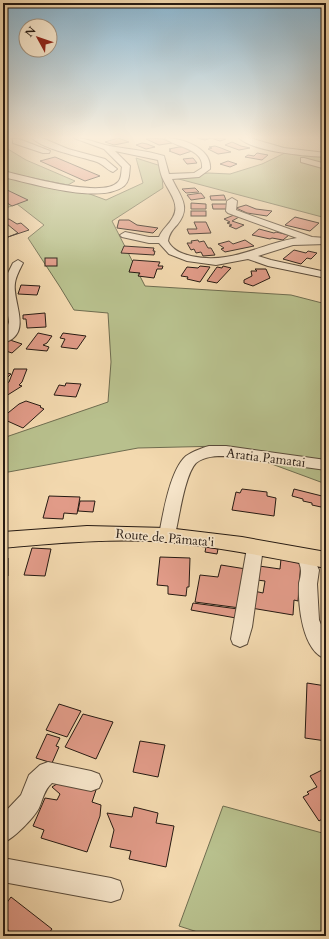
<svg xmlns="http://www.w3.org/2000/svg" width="329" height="939" viewBox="0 0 329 939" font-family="Cardo,serif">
	<rect width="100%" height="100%" fill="#f3d9af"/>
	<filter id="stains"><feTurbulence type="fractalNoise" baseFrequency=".005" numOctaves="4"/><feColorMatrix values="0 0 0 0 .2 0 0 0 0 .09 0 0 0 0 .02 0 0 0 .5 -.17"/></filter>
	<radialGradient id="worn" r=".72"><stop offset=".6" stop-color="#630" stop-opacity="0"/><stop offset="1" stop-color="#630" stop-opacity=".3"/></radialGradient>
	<g fill="#b8c08d" stroke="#6f6d50">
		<path d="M 3,146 L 26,160 L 75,181 L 68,185 L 3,172 Z"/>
		<path d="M 287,152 L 326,154 L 326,218 L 175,178 L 208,173 L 230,174 L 262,164 Z"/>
		<path d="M 136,158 L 161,166 L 163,188 L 112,221 L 145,286 L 291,295 L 326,304 L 326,484 L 223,446 L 138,448 L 3,473 L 3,438 L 108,402 L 111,362 L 108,313 L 74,310 L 60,287 L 28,238 L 44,225 L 17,204 L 3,209 L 3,176 L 87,193 L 106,200 L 143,183 Z"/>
		<path d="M 223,806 L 326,834 L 326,936 L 210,936 L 179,926 Z"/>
	</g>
	<g fill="#e19b88" stroke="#261a12">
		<path d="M 118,138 L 129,142 L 114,145 L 105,142 Z"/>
		<path d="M 151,138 L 163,139 L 172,143 L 159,145 L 146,139 Z"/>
		<path d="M 197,138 L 223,138 L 226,139 L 220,141 L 211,138 L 205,140 Z"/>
		<path d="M 232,142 L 241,146 L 250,148 L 239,150 L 225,145 Z"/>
		<path d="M 142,143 L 147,144 L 155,147 L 146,149 L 136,145 Z"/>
		<path d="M 215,146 L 221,148 L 231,152 L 218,154 L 208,149 L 212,148 L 209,147 Z"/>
		<path d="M 179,147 L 183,147 L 192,151 L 180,155 L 169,151 L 171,150 L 169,149 Z"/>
		<path d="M 257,153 L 268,155 L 262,160 L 245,157 L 248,155 L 254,156 Z"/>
		<path d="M 55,157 L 100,176 L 85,181 L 40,161 Z"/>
		<path d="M 193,158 L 197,163 L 187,164 L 183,159 Z"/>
		<path d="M 228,161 L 237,164 L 230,167 L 220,164 Z"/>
		<path d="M 3,188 L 28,200 L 12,206 L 4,201 L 8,199 L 3,197 Z"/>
		<path d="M 195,188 L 199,192 L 186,193 L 182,189 Z"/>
		<path d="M 201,193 L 205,198 L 191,200 L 187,195 Z"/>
		<path d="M 224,195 L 226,200 L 211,200 L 210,196 Z"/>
		<path d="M 191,203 L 206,204 L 206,209 L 191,209 Z"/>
		<path d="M 212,204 L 227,204 L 227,209 L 213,209 Z"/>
		<path d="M 246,205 L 256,209 L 272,211 L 267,216 L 247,213 L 236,208 Z"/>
		<rect x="191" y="211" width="15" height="5"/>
		<path d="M 234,215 L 239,217 L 232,221 L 244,225 L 236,229 L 229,226 L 232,225 L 227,223 L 230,222 L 224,219 Z"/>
		<path d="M 295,217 L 319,223 L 310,231 L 285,225 Z"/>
		<path d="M 9,219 L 17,224 L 21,223 L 29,230 L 8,237 L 18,233 L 7,224 L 3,225 L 3,220 Z"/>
		<path d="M 119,220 L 129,220 L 137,225 L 158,228 L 153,233 L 117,228 Z"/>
		<path d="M 194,222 L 206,222 L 211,233 L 189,234 L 187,229 L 197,229 Z"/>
		<path d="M 259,229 L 274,233 L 276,232 L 289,235 L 283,240 L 272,238 L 270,239 L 252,235 Z"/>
		<path d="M 198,240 L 199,242 L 204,241 L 208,248 L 211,248 L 215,255 L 203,256 L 201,252 L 196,253 L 194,249 L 191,250 L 187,243 L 192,243 L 191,241 Z"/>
		<path d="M 245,240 L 254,246 L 225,252 L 221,249 L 224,248 L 218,244 L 229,241 L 233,244 Z"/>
		<path d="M 124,246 L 154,248 L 153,251 L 155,251 L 154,255 L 121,253 Z"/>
		<path d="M 294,250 L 306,253 L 308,251 L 317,253 L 311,259 L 307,258 L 301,264 L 283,259 Z"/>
		<rect x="45" y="258" width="12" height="8"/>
		<path d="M 133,260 L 160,262 L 158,266 L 163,266 L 162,269 L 157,269 L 154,278 L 138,276 L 140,273 L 129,272 Z"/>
		<path d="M 200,266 L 210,267 L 200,282 L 187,279 L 188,277 L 181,276 L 187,267 L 198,268 Z"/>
		<path d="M 223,266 L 231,268 L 217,283 L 207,281 L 217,267 L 222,268 Z"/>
		<path d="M 255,269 L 266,269 L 270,278 L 253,286 L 244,283 L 244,280 L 252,276 L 251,271 L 257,271 Z"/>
		<path d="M 21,285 L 40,286 L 37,295 L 18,294 Z"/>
		<path d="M 45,313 L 46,327 L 27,328 L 26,319 L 23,319 L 23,315 Z"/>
		<path d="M 38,333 L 52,336 L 47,343 L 43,345 L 49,347 L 47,351 L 26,349 Z"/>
		<path d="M 63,333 L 86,336 L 77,349 L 61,347 L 65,339 L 60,338 Z"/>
		<path d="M 10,340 L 22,344 L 12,353 L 3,350 L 3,346 Z"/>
		<path d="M 14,369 L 27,369 L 22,382 L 19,385 L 22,386 L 6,396 L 3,394 L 3,385 L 9,382 Z"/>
		<path d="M 3,372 L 11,374 L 3,382 Z"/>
		<path d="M 66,383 L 81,384 L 76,397 L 54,395 L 59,385 L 65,386 Z"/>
		<path d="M 26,401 L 41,406 L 40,407 L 44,409 L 23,428 L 3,419 L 3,417 L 19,404 Z"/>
		<path d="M 242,489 L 267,492 L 267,496 L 276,498 L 274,516 L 232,510 L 236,492 L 240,493 Z"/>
		<path d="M 294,489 L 326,497 L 326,504 L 323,503 L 321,507 L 312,505 L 312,503 L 303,501 L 303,499 L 292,496 Z"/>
		<path d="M 49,496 L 80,497 L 77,514 L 64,513 L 63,519 L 43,518 Z"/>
		<path d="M 80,501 L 95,501 L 93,512 L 78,511 Z"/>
		<path d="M 206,547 L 218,549 L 217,554 L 205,552 Z"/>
		<path d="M 32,548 L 51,549 L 45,576 L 24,575 Z"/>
		<path d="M 160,557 L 190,558 L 189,587 L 187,587 L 186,596 L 168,594 L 168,586 L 157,585 Z"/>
		<path d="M 3,558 L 8,558 L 8,576 L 6,577 L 6,584 L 3,585 Z"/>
		<path d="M 281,559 L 301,561 L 298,601 L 294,600 L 293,615 L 251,608 L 254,591 L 263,593 L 265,581 L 257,580 L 259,566 L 280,569 Z"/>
		<path d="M 221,565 L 246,569 L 240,608 L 195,602 L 200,575 L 218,577 Z"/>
		<path d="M 193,603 L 238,609 L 236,618 L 191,610 Z"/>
		<path d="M 307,683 L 326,686 L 326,741 L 305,738 Z"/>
		<path d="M 59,704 L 81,711 L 67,737 L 46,730 Z"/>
		<path d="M 83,714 L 113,722 L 96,759 L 65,747 Z"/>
		<path d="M 47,734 L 60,738 L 56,746 L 59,747 L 52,763 L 36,758 Z"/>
		<path d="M 140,741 L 165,745 L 158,777 L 133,772 Z"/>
		<path d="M 326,768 L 326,819 L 325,817 L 319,821 L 303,797 L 309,794 L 307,792 L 317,787 L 310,776 Z"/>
		<path d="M 63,780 L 96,790 L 92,802 L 101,805 L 100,816 L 87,852 L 41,838 L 44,830 L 33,826 L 45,798 L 57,800 L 60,794 L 52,787 Z"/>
		<path d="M 134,807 L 158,813 L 156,823 L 174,826 L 166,867 L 129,859 L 131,851 L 110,847 L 114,830 L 107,813 L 132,817 Z"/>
		<path d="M 11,897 L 52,929 L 47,936 L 5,936 L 9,931 L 3,924 L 3,908 Z"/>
	</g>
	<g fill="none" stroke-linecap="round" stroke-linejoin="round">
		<defs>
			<g id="minor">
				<path d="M 32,138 L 42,138 L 68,149 L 105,159 L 117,169 L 113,172 C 107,170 103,164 97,162 C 79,156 45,150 32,138 Z"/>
				<path d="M 74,138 C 86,138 94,142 105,145 C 124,149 145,150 164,156 L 169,174 L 194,173 L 202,168 C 204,148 176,148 165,138 C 182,138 212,148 210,169 L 199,177 L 172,179 C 180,196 192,207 177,225 C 172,230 169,234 168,241 C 172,250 182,254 191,256 C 231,265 259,244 297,238 L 228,213 L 226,211 L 227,201 L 232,198 L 237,201 L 236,210 L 244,213 L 312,237 L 326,238 L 326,244 L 293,245 L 258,256 L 271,260 L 326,272 L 326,278 L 268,266 L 248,259 L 216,265 L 187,261 L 169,254 L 159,243 L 149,243 L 122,237 L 120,235 L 125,232 L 149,237 L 159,237 C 162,229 169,225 173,217 C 181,203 167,190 162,177 C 160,172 159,165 158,160 L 115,151 L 130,166 C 129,173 130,181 124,186 C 100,205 31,183 3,177 L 3,171 C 25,176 103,199 118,182 C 122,178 121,171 122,167 L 104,149 Z"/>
				<path d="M 239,138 L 250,138 L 284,148 L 326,153 L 326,157 C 305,156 254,152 239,138 Z"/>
				<path d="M 13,139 L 19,139 L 50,151 L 49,153 L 43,153 L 13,143 Z"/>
				<path d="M 301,158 L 304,158 L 326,164 L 326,169 L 301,162 Z"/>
				<path d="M 18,260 L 23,263 C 20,269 16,276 15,283 C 12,302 34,335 3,343 L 3,333 L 7,328 L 9,322 L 4,291 L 4,281 L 13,263 Z"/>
				<path d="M 209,446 L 226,446 L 326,460 L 326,470 L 226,456 C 216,456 205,456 196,463 C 185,474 179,518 175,535 L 173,539 L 167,541 L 161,539 L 159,535 C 163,514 170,470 186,456 C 192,452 202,448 209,446 Z"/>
				<path d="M 255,542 L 261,544 L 263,548 L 252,627 L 247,644 L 240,647 L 233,644 L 231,639 L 247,548 L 249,544 Z"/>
				<path d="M 305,550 L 311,552 L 319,570 L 317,584 L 319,620 L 326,636 L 326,659 C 302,651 298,605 299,583 C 300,579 301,575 301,571 C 301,566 298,561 297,556 L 299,552 Z"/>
				<path d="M 48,762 L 91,771 L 99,774 L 102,781 L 99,788 L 91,791 L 52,783 C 44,790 43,799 39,808 C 33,819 14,838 3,843 L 3,814 L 21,795 L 29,775 L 40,765 Z"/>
				<path d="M 3,858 L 111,878 L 120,881 L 123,890 L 120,899 L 111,902 L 3,882 Z"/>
			</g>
			<path id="major" d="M 87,526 L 167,528 L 242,537 L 326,552 L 326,568 C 273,558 220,547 167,542 C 112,538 58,543 3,548 L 3,532 Z"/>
		</defs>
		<use href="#minor" stroke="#594a39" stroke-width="2"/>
		<use href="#major" stroke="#261a12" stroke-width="2"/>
		<use href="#minor" fill="#f7e6cb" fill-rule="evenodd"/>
		<use href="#major" fill="#f3d9af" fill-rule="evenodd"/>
	</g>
	<linearGradient id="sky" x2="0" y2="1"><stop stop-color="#89b6d2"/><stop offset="0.51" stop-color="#faeedb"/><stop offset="1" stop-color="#faeedb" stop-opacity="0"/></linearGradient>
	<rect width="329" height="269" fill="url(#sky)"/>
	<g text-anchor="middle" stroke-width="3.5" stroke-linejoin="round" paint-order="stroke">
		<g font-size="13" fill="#261a12" stroke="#f7e6cb">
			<text transform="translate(266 457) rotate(7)" y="5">Aratia Pamatai</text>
			<text transform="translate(165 537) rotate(5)" y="5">Route de Pāmata'i</text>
		</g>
	</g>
	<rect width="329" height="939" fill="none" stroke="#f3d9af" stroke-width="16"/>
	<rect x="4" y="4" width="321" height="931" fill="none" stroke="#261a12" stroke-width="2"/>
	<rect x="8" y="8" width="313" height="923" fill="none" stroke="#261a12"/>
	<g transform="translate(38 38) rotate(310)"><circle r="19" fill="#f7e6cb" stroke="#a39481"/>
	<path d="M0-3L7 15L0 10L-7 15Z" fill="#8f2418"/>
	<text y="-6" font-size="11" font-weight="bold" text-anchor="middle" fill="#261a12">N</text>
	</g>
	<rect width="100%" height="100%" filter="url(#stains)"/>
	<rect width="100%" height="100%" fill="url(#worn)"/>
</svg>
